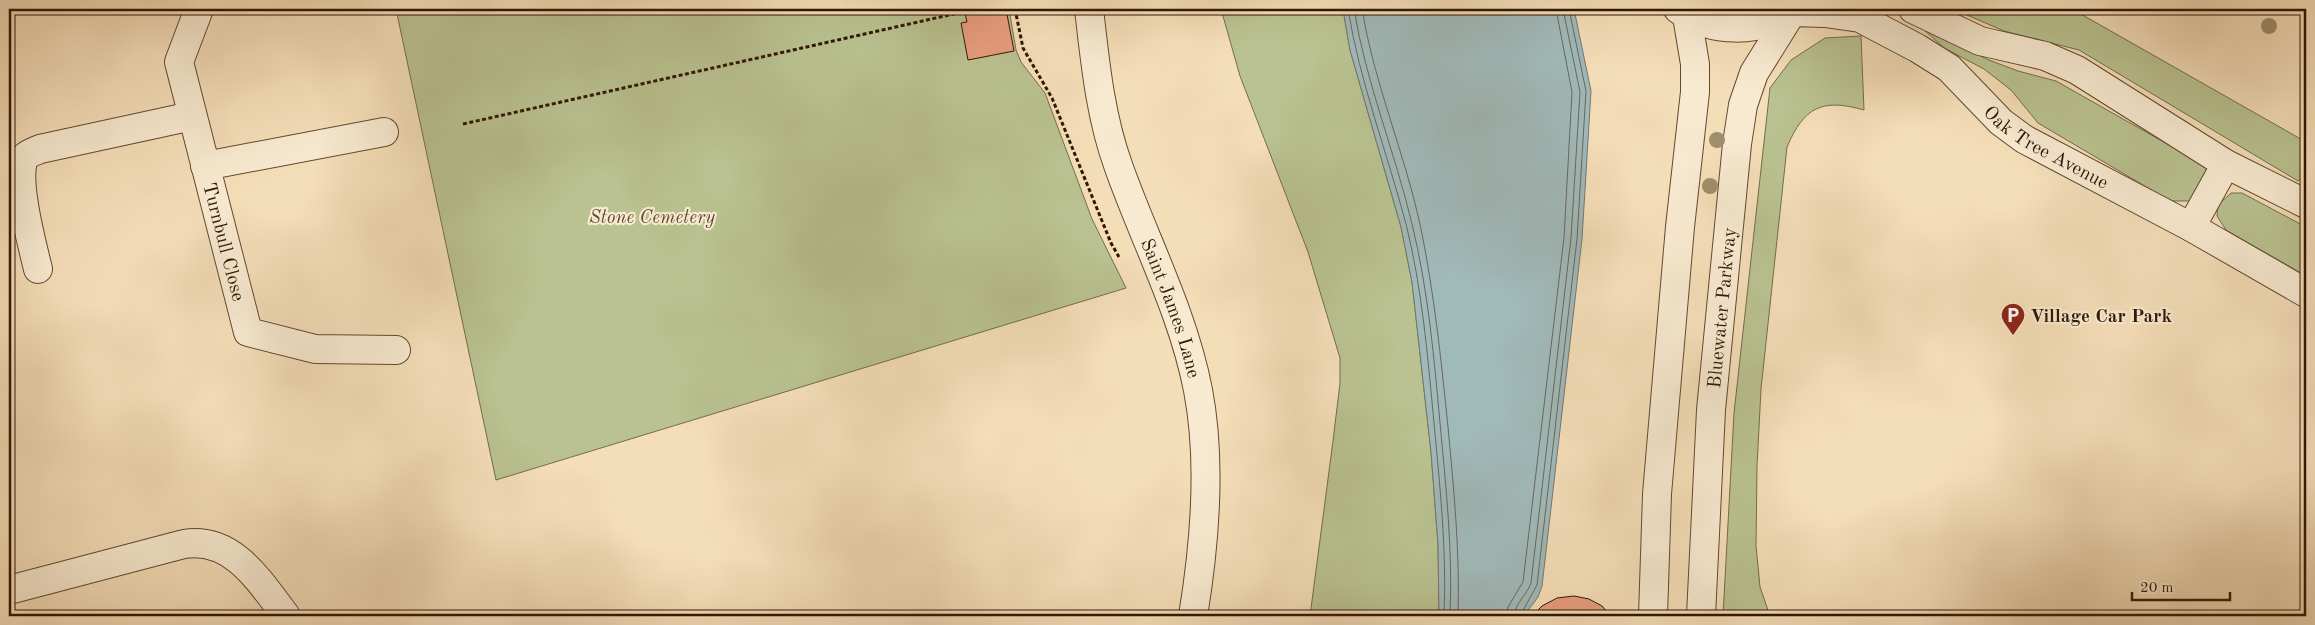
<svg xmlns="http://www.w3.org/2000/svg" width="2315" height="625" viewBox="0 0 2315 625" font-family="'Old Standard TT',serif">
	<rect width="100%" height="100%" fill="#f4deb8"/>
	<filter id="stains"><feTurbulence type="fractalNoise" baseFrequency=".004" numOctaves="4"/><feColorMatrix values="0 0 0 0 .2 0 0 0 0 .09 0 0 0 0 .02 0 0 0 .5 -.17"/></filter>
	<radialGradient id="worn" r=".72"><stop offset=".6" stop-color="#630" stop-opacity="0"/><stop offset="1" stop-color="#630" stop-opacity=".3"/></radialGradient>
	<g fill="#b9c290" stroke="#756c4a">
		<path d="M 396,9 L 1009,9 L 1016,50 L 1021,62 L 1045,93 L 1092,219 L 1126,288 L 496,480 Z"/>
		<path d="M 1221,9 L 1343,9 L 1350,50 L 1401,227 L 1412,282 L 1431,452 L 1438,544 L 1439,616 L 1310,616 L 1333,441 L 1340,383 L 1340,358 L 1308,252 L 1240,76 Z"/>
		<path d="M 1953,9 L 2072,9 L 2306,142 L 2306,174 L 2298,181 L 2079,50 L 2004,31 Z"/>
		<path d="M 1924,30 L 1989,60 L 2018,71 L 2056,81 L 2185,154 L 2214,173 L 2197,201 L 2170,201 L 2038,123 L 2011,90 L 1984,69 L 1944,48 Z"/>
		<path d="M 1861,36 L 1864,110 C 1822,98 1804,107 1787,147 L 1761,389 L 1757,466 L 1756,546 L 1760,587 L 1770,616 L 1723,616 L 1734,413 L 1770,88 L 1791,60 L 1825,38 Z"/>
		<path d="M 2231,193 L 2242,193 L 2306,227 L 2306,276 L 2226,230 L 2217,216 L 2218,205 Z"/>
	</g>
	<path fill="#a0b9b9" stroke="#747871" d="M 1343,9 L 1574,9 L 1591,91 L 1582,239 L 1542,586 L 1538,597 L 1524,616 L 1439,616 L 1438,544 L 1431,452 L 1412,282 L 1401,227 L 1350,50 Z"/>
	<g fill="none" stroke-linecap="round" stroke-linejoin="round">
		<g stroke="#68685e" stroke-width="1">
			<path d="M 1348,9 C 1360,83 1387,152 1406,224 C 1422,287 1428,359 1434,423 C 1440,487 1447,552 1444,616"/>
			<path d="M 1354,9 C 1366,83 1395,152 1412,224 C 1428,289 1434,357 1440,423 C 1446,487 1453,552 1450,616"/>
			<path d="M 1362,9 C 1374,83 1404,151 1420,224 C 1434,291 1441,359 1448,427 C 1454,490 1460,553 1458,616"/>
			<path d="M 1506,616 L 1508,607 L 1523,582 L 1564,238 L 1572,92 L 1556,9"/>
			<path d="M 1514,616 C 1515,603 1527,595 1531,583 L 1571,238 L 1580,92 L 1563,9"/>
			<path d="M 1520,616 L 1537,585 L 1577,239 L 1586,91 L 1569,9"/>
		</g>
	</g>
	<g fill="#e89d7e" stroke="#311604">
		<path d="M 964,9 L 1006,9 L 1014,51 L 968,60 L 961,23 L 967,22 Z"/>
		<path d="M 1574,596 L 1589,599 L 1602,606 L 1611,616 L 1532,616 L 1542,606 L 1557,598 Z"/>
	</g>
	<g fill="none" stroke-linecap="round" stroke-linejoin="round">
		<defs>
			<g id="minor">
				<path id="s1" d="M 199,9 L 179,62 L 248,332 L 315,349 L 396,350"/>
				<path id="s2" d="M 1089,9 C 1095,61 1100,115 1118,165 C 1144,239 1183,312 1198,390 C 1212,463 1205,543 1193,616"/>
				<path d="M 1678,9 C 1713,34 1757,33 1793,11"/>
				<path d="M 1913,9 L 1980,41 L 2045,56 L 2077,70 L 2226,164 L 2306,204"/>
				<path d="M 205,166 L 384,132"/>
				<path d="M 2191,227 L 2226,164"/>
				<path d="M 38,269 C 33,248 12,171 26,156 C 29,153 36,151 40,149 L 192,116"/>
				<path d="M 9,590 L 184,544 C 233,536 260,582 286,616"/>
				<path d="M 1653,616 L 1657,494 L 1680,227 L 1695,92 L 1695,64 L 1687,16"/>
				<path id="s3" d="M 1701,616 L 1711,410 L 1737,144 L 1743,105 L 1754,73 L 1792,12 L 1825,13 L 1860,18 L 1917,48 L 1949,68 L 2001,122 L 2024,139 L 2191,227 L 2306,293"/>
			</g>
		</defs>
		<use href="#minor" stroke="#624831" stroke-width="30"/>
		<g stroke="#311604" stroke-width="3" stroke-dasharray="4 2.5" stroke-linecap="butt">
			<path d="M 1015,9 L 1023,48 L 1052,98 L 1111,243 L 1119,257"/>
			<path d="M 463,124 L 976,9"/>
		</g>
		<use href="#minor" stroke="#f8ead1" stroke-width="28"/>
	</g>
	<g fill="#9f8d6c">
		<circle cx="2269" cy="26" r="8"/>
		<circle cx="1717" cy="140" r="8"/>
		<circle cx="1710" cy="186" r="8"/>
	</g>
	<defs>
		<symbol id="parking-pin" viewBox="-11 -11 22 30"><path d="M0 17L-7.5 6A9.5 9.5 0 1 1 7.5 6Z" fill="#8f2418" stroke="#f8ead1"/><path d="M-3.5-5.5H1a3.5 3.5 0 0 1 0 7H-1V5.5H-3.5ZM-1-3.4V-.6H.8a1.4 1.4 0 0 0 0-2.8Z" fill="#fff"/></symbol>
	</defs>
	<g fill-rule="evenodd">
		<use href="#parking-pin" x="1999" y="301" width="28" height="38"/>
	</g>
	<g text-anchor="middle" stroke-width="4.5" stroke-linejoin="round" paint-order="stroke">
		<g font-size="19" fill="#311604" stroke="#f8ead1">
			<text dy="7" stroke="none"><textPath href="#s3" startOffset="916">Oak Tree Avenue</textPath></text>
			<text dy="7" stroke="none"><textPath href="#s1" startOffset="242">Turnbull Close</textPath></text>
			<text dy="7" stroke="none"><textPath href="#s3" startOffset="309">Bluewater Parkway</textPath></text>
			<text dy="7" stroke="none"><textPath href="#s2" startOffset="312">Saint James Lane</textPath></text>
		</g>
		<g font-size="19" font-style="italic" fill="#5a4a2e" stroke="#f8ead1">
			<text x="652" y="223">Stone Cemetery</text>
		</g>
		<g font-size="19" font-weight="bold" fill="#311604" stroke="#f8ead1" text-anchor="start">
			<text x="2030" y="322">Village Car Park</text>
		</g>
	</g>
	<rect width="2315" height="625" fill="none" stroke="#f4deb8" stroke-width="30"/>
	<rect x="10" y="10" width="2295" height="605" fill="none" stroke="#311604" stroke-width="2.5"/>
	<rect x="15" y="15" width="2285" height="595" fill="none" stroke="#311604"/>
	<path d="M2132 592v8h98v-8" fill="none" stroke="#311604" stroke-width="2.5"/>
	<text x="2140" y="592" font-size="15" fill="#311604" stroke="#f8ead1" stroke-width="4" paint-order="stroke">20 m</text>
	<rect width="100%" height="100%" filter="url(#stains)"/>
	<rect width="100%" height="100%" fill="url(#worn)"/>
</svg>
